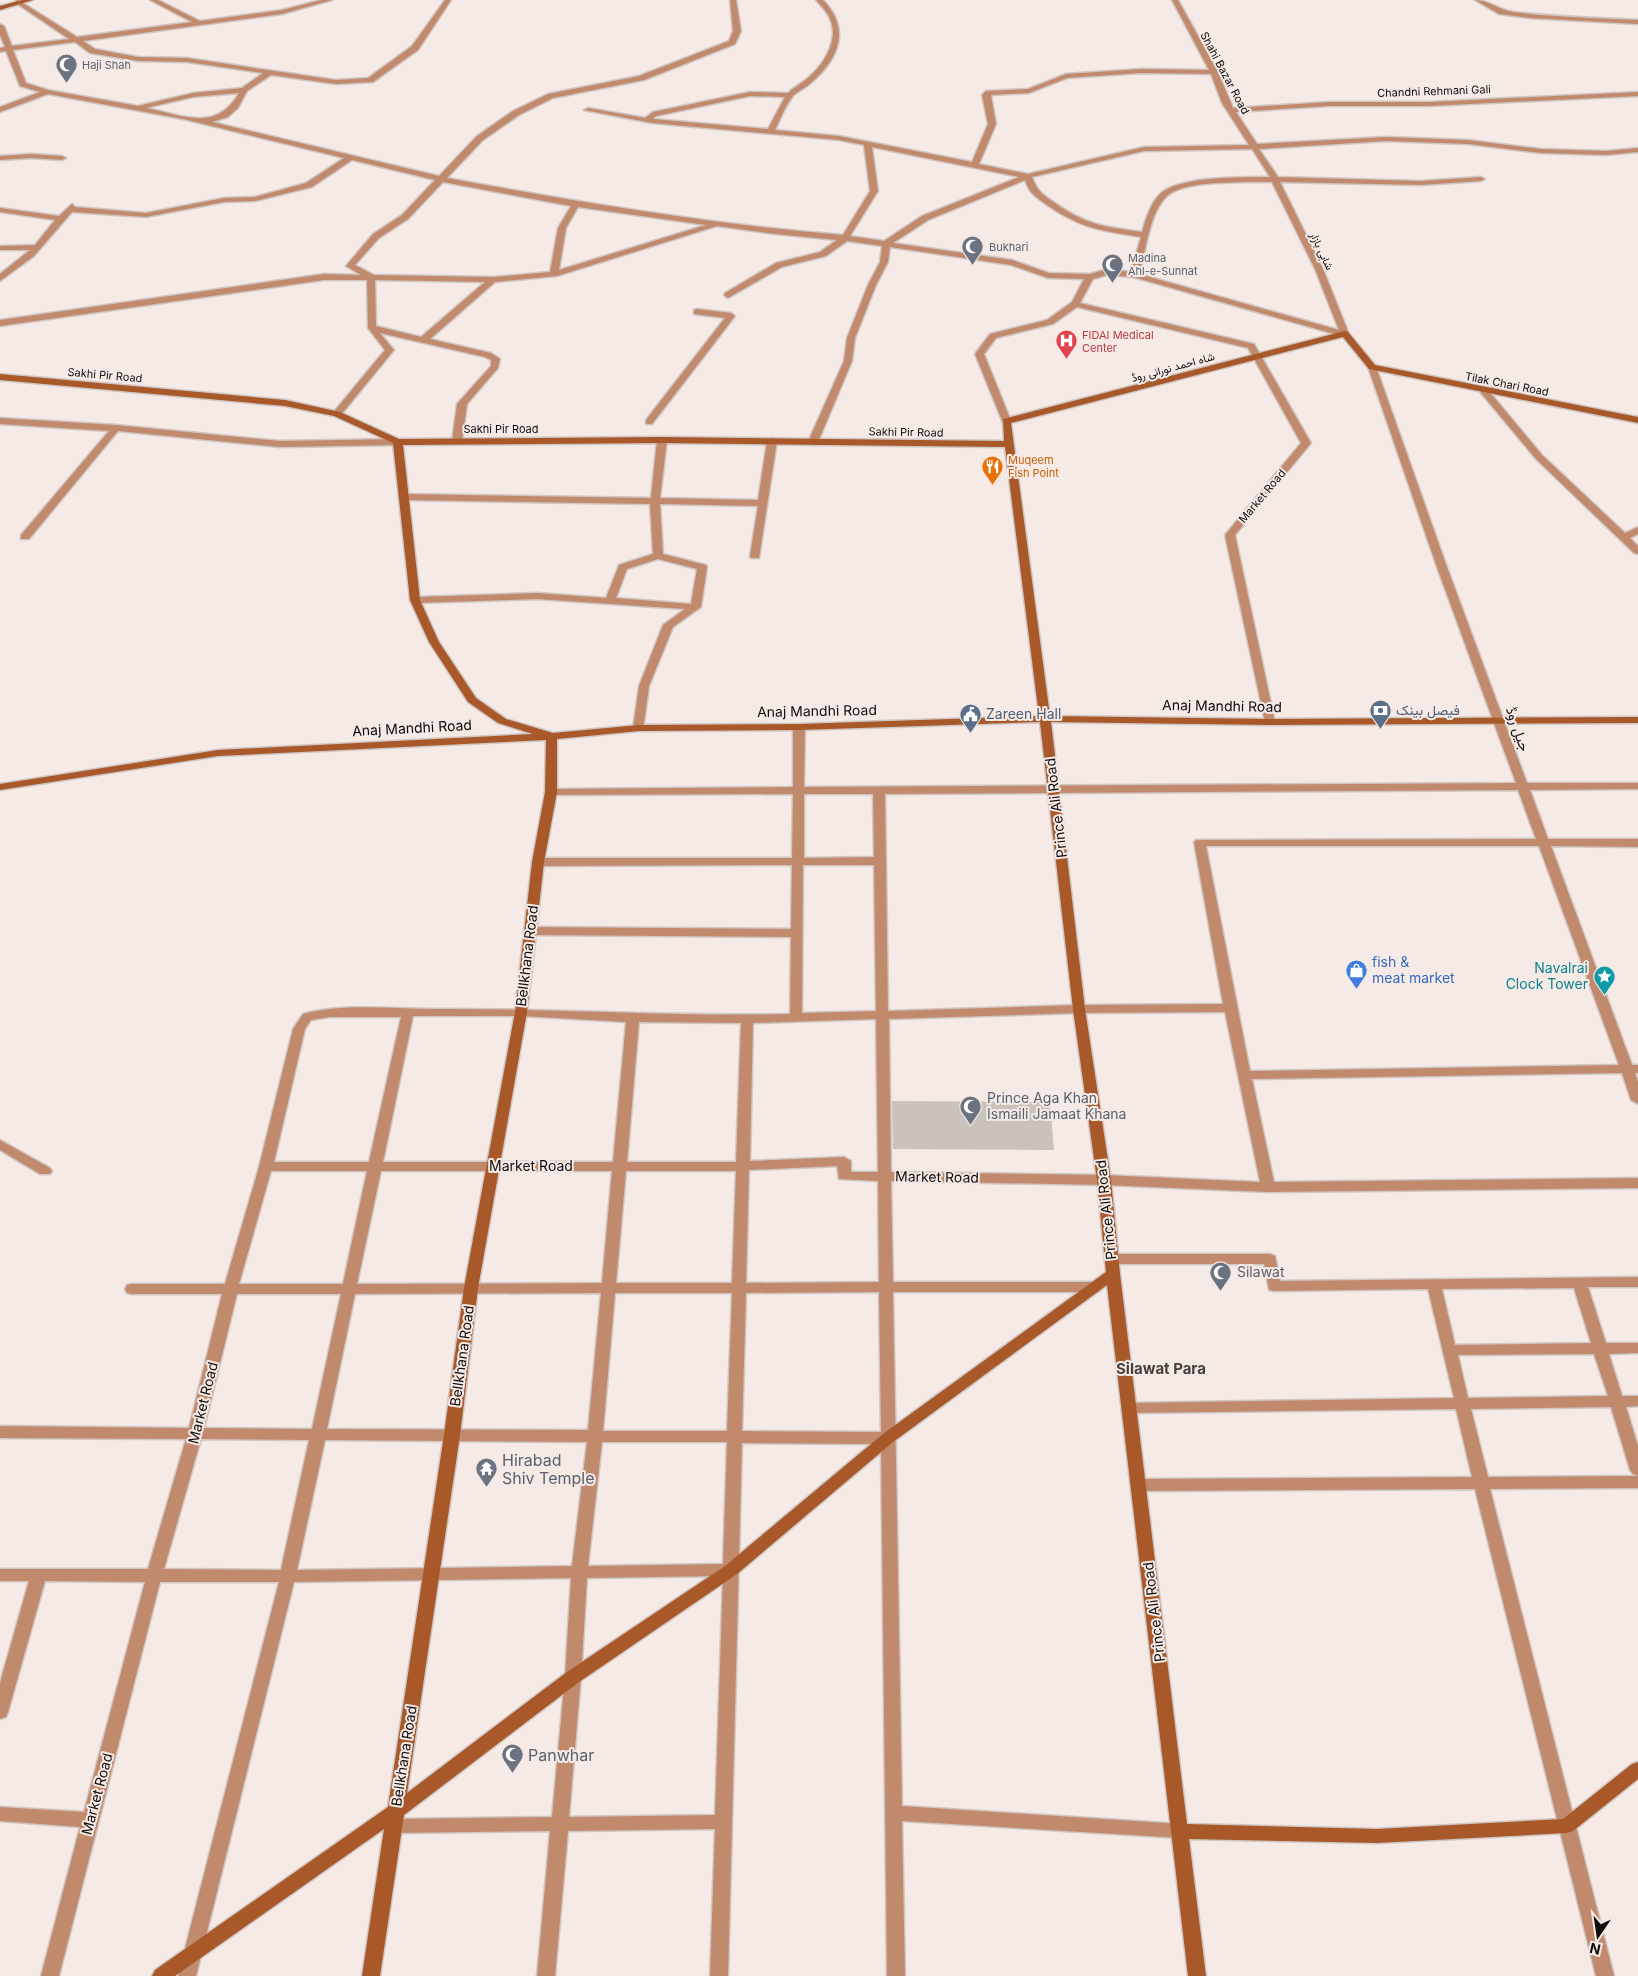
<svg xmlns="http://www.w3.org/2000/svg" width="1638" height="1976" viewBox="0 0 1638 1976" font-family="Inter,Vazirmatn,sans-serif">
	<rect width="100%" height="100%" fill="#f5eae6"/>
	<path fill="#cac3bc" d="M 892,1101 L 1050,1102 L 1054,1150 L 893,1149 Z"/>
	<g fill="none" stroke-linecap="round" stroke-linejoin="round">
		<defs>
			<g id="street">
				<path d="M 18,0 L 77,37 L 192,22 L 150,0 L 158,0 L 200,21 L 282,10 L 321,0 L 332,0 L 282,14 L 83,41 L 95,49 L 138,57 L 187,58 L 336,80 L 368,78 L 412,46 L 445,0 L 451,0 L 418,50 L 373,82 L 336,84 L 271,75 L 247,91 L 238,108 L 228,117 L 212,122 L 439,176 L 477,136 L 513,111 L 548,94 L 639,76 L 729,41 L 733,31 L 730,0 L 736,0 L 741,31 L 735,44 L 644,80 L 553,98 L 519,115 L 483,140 L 447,178 C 578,202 710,224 843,235 L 870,191 L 864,145 L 839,140 L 652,123 L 584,110 L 588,108 L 645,118 L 653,112 L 750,92 L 788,93 C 793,88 799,85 804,81 C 822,68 840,41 830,19 C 827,11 821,6 816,0 L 823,0 C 851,29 839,58 812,82 C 806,88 799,90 793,96 C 785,106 781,118 775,130 L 839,136 L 972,162 L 988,124 L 982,95 L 986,91 L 1028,89 L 1066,74 L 1141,69 L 1209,70 L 1172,0 L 1178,0 L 1218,72 L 1233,108 L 1329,102 L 1429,102 L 1638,92 L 1638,96 L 1429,106 L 1329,106 L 1236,112 L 1257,144 L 1386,137 L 1468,140 L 1541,149 L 1606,151 L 1638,148 L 1638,152 L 1606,155 L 1541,153 L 1468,144 L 1386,141 L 1259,149 L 1278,177 L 1420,181 L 1481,177 L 1485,179 L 1481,181 L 1420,185 L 1280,182 L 1323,269 L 1349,334 L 1345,337 L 1133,277 L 1107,275 L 1093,279 L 1080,303 L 1254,344 L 1311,443 L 1235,535 L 1275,722 L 1270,725 L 1265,722 L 1225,535 L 1301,443 L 1248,348 L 1077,307 L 1053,324 L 996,338 L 984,354 L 1011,421 L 1006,424 L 1003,423 L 975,354 L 990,334 L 1047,320 L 1072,302 L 1084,279 L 1048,278 L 1011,265 L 890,247 L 888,262 L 876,285 L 855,338 L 852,361 L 818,442 L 813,445 L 808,442 L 844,361 L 847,338 L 868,285 L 880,262 L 882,246 L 847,241 L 826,256 L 782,267 L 728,298 L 724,295 L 725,293 L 776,263 L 820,252 L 837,240 L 775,234 L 717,226 L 557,276 L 495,282 L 430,339 L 491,353 L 500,359 L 498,368 L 467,404 L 462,441 L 457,444 L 452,441 L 457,404 L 491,366 L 491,360 L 485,357 L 380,333 L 394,350 L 340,416 L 334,416 L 332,414 L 385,350 L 368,328 L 367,280 L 324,280 L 0,326 L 0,320 L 324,274 L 361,275 L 346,266 L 373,234 L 402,215 L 435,180 L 352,160 L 312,187 L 255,201 L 224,202 L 146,217 L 72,212 L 34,256 L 0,281 L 0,274 L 30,250 L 0,250 L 0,246 L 35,245 L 55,220 L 0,212 L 0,208 L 59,216 L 72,204 L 75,207 L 146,213 L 224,198 L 255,197 L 306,183 L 344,158 L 183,119 L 48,94 L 0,112 L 0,107 L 40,92 L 20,86 L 6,51 L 0,52 L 0,48 L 5,47 L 0,35 L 0,24 L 4,26 L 12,46 L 69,39 L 16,3 L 16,1 ZM 75,42 L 90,53 L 138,61 L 187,62 L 263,73 L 242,88 L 193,93 L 138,106 L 48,90 L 26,83 L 13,50 ZM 1141,73 L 1211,74 L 1222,103 L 1249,145 L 1144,147 L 1028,174 L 979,164 L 996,124 L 991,95 L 1029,93 L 1067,78 ZM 239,93 C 216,133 183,115 146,108 L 193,97 ZM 750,96 L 785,97 L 768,129 L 653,119 L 656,116 ZM 872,147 L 1019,177 L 922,216 L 884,241 L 850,236 L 878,191 ZM 1252,149 L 1270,177 C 1244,177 1178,176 1160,194 C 1150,204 1146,219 1142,232 C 1105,227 1086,225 1055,203 C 1043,195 1037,191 1032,177 L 1144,151 ZM 1025,180 C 1030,194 1035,196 1047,205 C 1080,228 1102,231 1141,237 L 1131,272 L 1107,269 L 1090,274 L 1049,273 L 1012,260 L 893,243 L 928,220 ZM 443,182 L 571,206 L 558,228 L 550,272 L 493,277 L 374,275 L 355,265 L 379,238 L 408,219 ZM 1245,182 L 1272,182 L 1315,269 L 1339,330 L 1139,274 C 1146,252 1149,214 1166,197 C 1181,182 1224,183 1245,182 ZM 578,207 L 706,225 L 559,270 L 566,228 ZM 375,280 L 485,282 L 421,337 L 376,326 Z"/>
				<path d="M 1475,0 C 1489,0 1498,10 1514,12 C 1555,17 1597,18 1638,20 L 1638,24 L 1529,18 L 1499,14 Z"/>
				<path d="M 31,154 L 62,156 L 66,158 L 62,160 L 31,158 L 0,160 L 0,156 Z"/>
				<path d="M 697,309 L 731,313 L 735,316 L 652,424 L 646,424 L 646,420 L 725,318 L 694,314 L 694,310 Z"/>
				<path d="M 1372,364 L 1376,367 L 1448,570 L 1527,783 L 1638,783 L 1638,789 L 1530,790 L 1548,839 L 1638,839 L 1638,847 L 1551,846 L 1632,1065 L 1638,1065 L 1638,1073 L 1635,1073 L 1638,1082 L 1638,1104 L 1631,1100 L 1622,1073 L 1252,1079 L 1274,1182 L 1638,1178 L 1638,1188 L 1268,1192 L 1104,1185 L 891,1181 L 893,1282 L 1094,1282 L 1099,1283 L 1101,1287 L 1099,1291 L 1094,1292 L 893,1292 L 902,1806 L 1181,1824 L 1187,1826 L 1190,1831 L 1187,1836 L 1181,1838 L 902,1821 L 905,1976 L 887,1976 L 881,1444 L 742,1443 L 728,1976 L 710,1976 L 715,1829 L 568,1831 L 555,1976 L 537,1976 L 550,1831 L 394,1833 L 388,1831 L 385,1826 L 388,1821 L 394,1819 L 552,1817 L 565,1677 L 571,1578 L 294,1582 L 196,1976 L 178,1976 L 279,1582 L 160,1582 L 59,1976 L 41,1976 L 80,1827 L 0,1821 L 0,1807 L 84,1812 L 145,1582 L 45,1581 L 8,1712 L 6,1717 L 0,1719 L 0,1683 L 29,1581 L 0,1581 L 0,1569 L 148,1569 L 186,1439 L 0,1438 L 0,1426 L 189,1428 L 222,1294 L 132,1294 L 127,1293 L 125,1289 L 127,1285 L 132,1284 L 225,1284 L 259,1167 L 293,1029 L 303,1014 C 344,1003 392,1009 434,1009 C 553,1008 671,1017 790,1014 L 791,937 L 530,935 L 524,931 L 530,927 L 791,929 L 792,865 L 538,866 L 532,862 L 538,858 L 792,858 L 793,794 L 551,795 L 545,792 L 551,789 L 793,787 L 793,727 L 799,724 L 805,727 L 804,787 L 1516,783 L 1438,570 L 1368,367 ZM 1518,790 L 1536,839 L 1196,840 L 1194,842 L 1223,1004 L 1079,1005 L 888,1011 L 885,794 ZM 804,794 L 873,794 L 874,857 L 804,858 ZM 1206,846 L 1539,846 L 1619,1065 L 1250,1071 ZM 803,865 L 874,865 L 876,1011 L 802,1013 ZM 1225,1012 L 1260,1182 L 1104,1175 L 891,1172 L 889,1019 L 1079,1013 ZM 413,1016 L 521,1016 L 626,1022 L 613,1162 L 383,1162 ZM 330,1017 L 401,1017 L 369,1162 L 274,1162 L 305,1029 L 311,1020 ZM 876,1019 L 878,1172 L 851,1172 L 851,1161 L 844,1157 L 750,1161 L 753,1023 ZM 639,1022 L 741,1023 L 736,1162 L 627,1162 ZM 837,1166 L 839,1179 L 878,1181 L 879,1282 L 746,1283 L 749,1170 ZM 271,1171 L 367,1171 L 343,1284 L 239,1284 ZM 381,1171 L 612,1171 L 602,1283 L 357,1284 ZM 626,1171 L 736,1171 L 732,1283 L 616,1283 ZM 879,1292 L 881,1432 L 742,1431 L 746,1293 ZM 601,1293 L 588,1430 L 327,1429 L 355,1294 ZM 615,1293 L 732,1293 L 727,1431 L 603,1431 ZM 237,1294 L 341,1294 L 312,1429 L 204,1428 ZM 201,1439 L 309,1440 L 281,1570 L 164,1569 ZM 325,1440 L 587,1442 L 572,1566 L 297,1570 ZM 602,1442 L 727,1442 L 723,1564 L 588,1566 ZM 723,1576 L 715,1815 L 569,1817 L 581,1677 L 587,1578 Z"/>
				<path d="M 1484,388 L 1487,389 L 1542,455 L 1625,533 L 1638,527 L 1638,534 L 1630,538 L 1638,546 L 1638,554 L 1634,553 L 1536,459 L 1481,393 L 1481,389 Z"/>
				<path d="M 0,418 L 116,425 L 280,441 L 398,439 L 403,442 L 398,445 L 280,447 L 118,431 L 29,539 L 21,539 L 21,535 L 109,431 L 0,424 Z"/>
				<path d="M 662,437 L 667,440 L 660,498 L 758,500 L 767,441 L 772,438 L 777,441 L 759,558 L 751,558 L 750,556 L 758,506 L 660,504 L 663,554 L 706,565 L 707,567 L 701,607 L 673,627 L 649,686 L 643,730 L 635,730 L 633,728 L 639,686 L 663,625 L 685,609 L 537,599 L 415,603 L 410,600 L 415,597 L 537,593 L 606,598 L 619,565 L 653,554 L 650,504 L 404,500 L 399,497 L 404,494 L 651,498 L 657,440 ZM 658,559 L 697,569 L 691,604 L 616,598 L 627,569 Z"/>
				<path d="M 0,1140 L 50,1168 L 52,1171 L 50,1174 L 40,1174 L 0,1150 Z"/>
				<path d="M 1112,1254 L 1270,1254 L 1275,1256 L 1280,1281 L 1638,1277 L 1638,1287 L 1588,1287 L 1606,1343 L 1638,1343 L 1638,1353 L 1609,1354 L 1622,1396 L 1638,1396 L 1638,1406 L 1626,1407 L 1638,1446 L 1638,1476 L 1633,1474 L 1630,1470 L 1611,1407 L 1471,1409 L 1488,1477 L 1638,1476 L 1638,1488 L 1490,1489 L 1614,1976 L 1596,1976 L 1475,1489 L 1139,1491 L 1134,1489 L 1131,1485 L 1134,1481 L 1139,1479 L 1472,1477 L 1456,1409 L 1129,1413 L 1124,1412 L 1122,1408 L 1124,1404 L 1129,1403 L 1454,1398 L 1428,1289 L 1274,1291 L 1269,1290 L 1264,1264 L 1112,1264 L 1107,1262 L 1105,1259 L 1107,1256 ZM 1574,1288 L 1591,1343 L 1455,1345 L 1442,1289 ZM 1594,1354 L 1608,1396 L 1468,1398 L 1458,1355 Z"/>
			</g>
			<g id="secondary">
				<path d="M 22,0 L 33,0 L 0,10 L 0,6 Z"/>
				<path d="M 1345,331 L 1348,332 L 1375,365 L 1638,417 L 1638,423 L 1369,369 L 1343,337 L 1011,423 L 1050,716 L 1270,719 L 1638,717 L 1638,723 L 1270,725 L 1051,722 L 1085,1009 L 1111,1180 L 1120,1274 L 1187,1824 L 1377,1829 L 1563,1819 L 1632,1764 L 1638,1762 L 1638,1779 L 1573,1831 L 1567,1833 L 1377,1843 L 1189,1839 L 1206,1976 L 1188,1976 L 1107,1285 L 893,1442 L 737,1574 L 579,1682 L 404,1815 L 380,1976 L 362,1976 L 384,1829 L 175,1976 L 152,1976 L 155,1970 L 388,1807 L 444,1435 L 464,1288 L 515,1012 L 532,862 L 545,792 L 546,740 L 218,756 L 0,790 L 0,784 L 218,750 L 533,734 L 498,723 L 468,702 L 429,642 L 410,600 L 393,443 L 334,416 L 285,406 L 0,380 L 0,374 L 285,400 L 340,412 L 399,439 L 662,437 L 1004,441 L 1003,419 ZM 662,443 L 1005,447 L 1039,716 L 799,724 L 639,725 L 553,733 L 506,719 L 476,698 L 439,642 L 420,600 L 403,445 ZM 1040,722 L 1073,1009 L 1097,1180 L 1106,1272 L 883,1434 L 725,1566 L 567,1672 L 407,1793 L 460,1435 L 478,1288 L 527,1012 L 544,862 L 557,792 L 557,739 L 639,731 L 799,730 Z"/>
			</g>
		</defs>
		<use href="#street" stroke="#d0c6c3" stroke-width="3"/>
		<use href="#secondary" stroke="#d0c6c3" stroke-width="3"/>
		<use href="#street" fill="#c28a6d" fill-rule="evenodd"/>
		<use href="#secondary" fill="#a85829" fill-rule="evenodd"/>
	</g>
	<defs>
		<symbol id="mosque-pin" viewBox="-11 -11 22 30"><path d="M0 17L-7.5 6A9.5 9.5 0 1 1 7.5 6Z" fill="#6b7280" stroke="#f5eae6"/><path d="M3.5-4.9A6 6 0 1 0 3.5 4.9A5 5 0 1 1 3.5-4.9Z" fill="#fff"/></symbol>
		<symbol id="hospital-pin" viewBox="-11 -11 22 30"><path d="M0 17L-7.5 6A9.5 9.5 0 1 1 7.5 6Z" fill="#e0444e" stroke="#f5eae6"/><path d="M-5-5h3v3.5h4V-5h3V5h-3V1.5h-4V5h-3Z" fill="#fff"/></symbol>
		<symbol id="restaurant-pin" viewBox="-11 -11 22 30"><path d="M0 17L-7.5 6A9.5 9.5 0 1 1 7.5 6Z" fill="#e8710a" stroke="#f5eae6"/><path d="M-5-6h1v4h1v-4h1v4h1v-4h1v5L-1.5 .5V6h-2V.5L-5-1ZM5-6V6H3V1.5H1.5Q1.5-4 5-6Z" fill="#fff"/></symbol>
		<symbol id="bank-pin" viewBox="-11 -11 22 30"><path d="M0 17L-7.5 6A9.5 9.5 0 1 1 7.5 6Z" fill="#5c6f8a" stroke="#f5eae6"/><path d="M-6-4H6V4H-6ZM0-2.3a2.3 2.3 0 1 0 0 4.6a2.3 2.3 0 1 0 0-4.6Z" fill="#fff"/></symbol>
		<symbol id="civic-pin" viewBox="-11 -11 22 30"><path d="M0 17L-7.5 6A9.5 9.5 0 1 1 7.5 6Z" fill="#5c6f8a" stroke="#f5eae6"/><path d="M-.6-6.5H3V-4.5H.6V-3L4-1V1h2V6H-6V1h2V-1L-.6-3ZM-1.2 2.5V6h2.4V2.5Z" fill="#fff"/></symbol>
		<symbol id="shop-pin" viewBox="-11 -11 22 30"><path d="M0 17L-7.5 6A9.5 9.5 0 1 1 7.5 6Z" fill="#3f7fe0" stroke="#f5eae6"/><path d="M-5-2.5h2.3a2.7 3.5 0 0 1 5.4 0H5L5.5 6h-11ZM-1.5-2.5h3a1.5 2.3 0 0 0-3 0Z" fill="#fff"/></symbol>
		<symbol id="sight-pin" viewBox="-11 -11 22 30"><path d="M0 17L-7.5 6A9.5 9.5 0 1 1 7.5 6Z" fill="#0f9aa8" stroke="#f5eae6"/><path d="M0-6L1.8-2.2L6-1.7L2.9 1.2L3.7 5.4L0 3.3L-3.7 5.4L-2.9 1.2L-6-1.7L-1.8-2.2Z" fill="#fff"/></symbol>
		<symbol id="temple-pin" viewBox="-11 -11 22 30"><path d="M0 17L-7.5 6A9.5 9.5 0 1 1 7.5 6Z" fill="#6b7280" stroke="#f5eae6"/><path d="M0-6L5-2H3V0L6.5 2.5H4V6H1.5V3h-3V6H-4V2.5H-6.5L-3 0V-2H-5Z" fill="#fff"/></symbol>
	</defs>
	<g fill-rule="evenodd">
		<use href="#mosque-pin" x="54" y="52" width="25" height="34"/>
		<use href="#mosque-pin" x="960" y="234" width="25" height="34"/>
		<use href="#mosque-pin" x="1100" y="252" width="25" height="34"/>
		<use href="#hospital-pin" x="1054" y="328" width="25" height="34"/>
		<use href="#restaurant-pin" x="980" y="454" width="25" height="34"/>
		<use href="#bank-pin" x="1368" y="698" width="25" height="34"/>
		<use href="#civic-pin" x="958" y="702" width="25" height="34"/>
		<use href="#shop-pin" x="1344" y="958" width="25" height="34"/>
		<use href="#sight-pin" x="1592" y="964" width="25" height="34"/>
		<use href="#mosque-pin" x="958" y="1094" width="25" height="34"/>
		<use href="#mosque-pin" x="1208" y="1260" width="25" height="34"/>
		<use href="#temple-pin" x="474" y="1456" width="25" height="34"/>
		<use href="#mosque-pin" x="500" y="1742" width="25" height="34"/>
	</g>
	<g text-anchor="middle" stroke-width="4" stroke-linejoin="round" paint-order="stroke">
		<g font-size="11" fill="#5b616d" stroke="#f5eae6" text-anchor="start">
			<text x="82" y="69">Haji Shah</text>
			<text x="989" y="251">Bukhari</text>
			<text x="1128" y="262">Madina<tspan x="1128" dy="13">Ahl-e-Sunnat</tspan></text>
		</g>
		<g font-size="11" fill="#100c0b" stroke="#f5eae6">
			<text transform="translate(1225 73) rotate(62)" y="4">Shahi Bazar Road</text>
			<text transform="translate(1434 91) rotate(-2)" y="4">Chandni Rehmani Gali</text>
			<text transform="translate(1322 251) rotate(65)" y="4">شاہی بازار</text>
			<text transform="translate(1173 367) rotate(-15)" y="4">شاہ احمد نورانی روڈ</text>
			<text transform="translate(105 375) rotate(5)" y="4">Sakhi Pir Road</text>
			<text transform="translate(1507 384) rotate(11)" y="4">Tilak Chari Road</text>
			<text x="501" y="433">Sakhi Pir Road</text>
			<text transform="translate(906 432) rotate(1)" y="4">Sakhi Pir Road</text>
			<text transform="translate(1262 496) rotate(-50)" y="4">Market Road</text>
		</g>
		<g font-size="11" fill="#be3a42" stroke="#f5eae6" text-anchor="start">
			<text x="1082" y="339">FIDAI Medical<tspan x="1082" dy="13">Center</tspan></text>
		</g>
		<g font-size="11" fill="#c56008" stroke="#f5eae6" text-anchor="start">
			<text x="1008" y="464">Muqeem<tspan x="1008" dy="13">Fish Point</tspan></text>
		</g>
		<g font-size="14" fill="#100c0b" stroke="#f5eae6">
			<text transform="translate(1222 706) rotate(1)" y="5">Anaj Mandhi Road</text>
			<text transform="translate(817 711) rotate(-1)" y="5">Anaj Mandhi Road</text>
			<text transform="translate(412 728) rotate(-3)" y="5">Anaj Mandhi Road</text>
			<text transform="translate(1518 729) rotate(71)" y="5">جیل روڈ</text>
			<text transform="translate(1056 808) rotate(-97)" y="5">Prince Ali Road</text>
			<text transform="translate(527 956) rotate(-83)" y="5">Bellkhana Road</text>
			<text x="531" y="1171">Market Road</text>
			<text transform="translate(937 1177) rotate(1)" y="5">Market Road</text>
			<text transform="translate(1106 1210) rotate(-96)" y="5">Prince Ali Road</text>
			<text transform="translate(462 1356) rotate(-82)" y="5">Bellkhana Road</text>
			<text transform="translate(203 1403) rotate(-76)" y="5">Market Road</text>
			<text transform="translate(1154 1612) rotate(-97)" y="5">Prince Ali Road</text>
			<text transform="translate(404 1756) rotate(-81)" y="5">Bellkhana Road</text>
			<text transform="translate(97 1794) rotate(-75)" y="5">Market Road</text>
		</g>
		<g font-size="14" fill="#4e5e75" stroke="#f5eae6" text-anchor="start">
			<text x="1396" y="715">فیصل بینک</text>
			<text x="986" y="719">Zareen Hall</text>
		</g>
		<g font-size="14" fill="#366cbe" stroke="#f5eae6" text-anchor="start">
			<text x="1372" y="967">fish &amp;<tspan x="1372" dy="16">meat market</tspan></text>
		</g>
		<g font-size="14" fill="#0d838f" stroke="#f5eae6" text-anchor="end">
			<text x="1588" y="973">Navalrai<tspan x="1588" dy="16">Clock Tower</tspan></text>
		</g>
		<g font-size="14" fill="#5b616d" stroke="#f5eae6" text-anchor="start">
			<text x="987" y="1103">Prince Aga Khan<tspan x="987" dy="16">Ismaili Jamaat Khana</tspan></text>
			<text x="1237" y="1277">Silawat</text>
		</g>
		<g font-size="15" font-weight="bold" fill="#473f3c" stroke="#f5eae6">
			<text x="1161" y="1374">Silawat Para</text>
		</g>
		<g font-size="16" fill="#5b616d" stroke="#f5eae6" text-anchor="start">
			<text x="502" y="1466">Hirabad<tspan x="502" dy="18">Shiv Temple</tspan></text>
			<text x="528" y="1761">Panwhar</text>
		</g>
	</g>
	<g transform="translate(1598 1936) rotate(193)" stroke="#f5eae6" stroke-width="4" paint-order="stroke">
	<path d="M0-4L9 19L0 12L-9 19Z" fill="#100c0b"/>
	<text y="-8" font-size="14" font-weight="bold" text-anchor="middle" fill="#100c0b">N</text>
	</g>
</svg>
